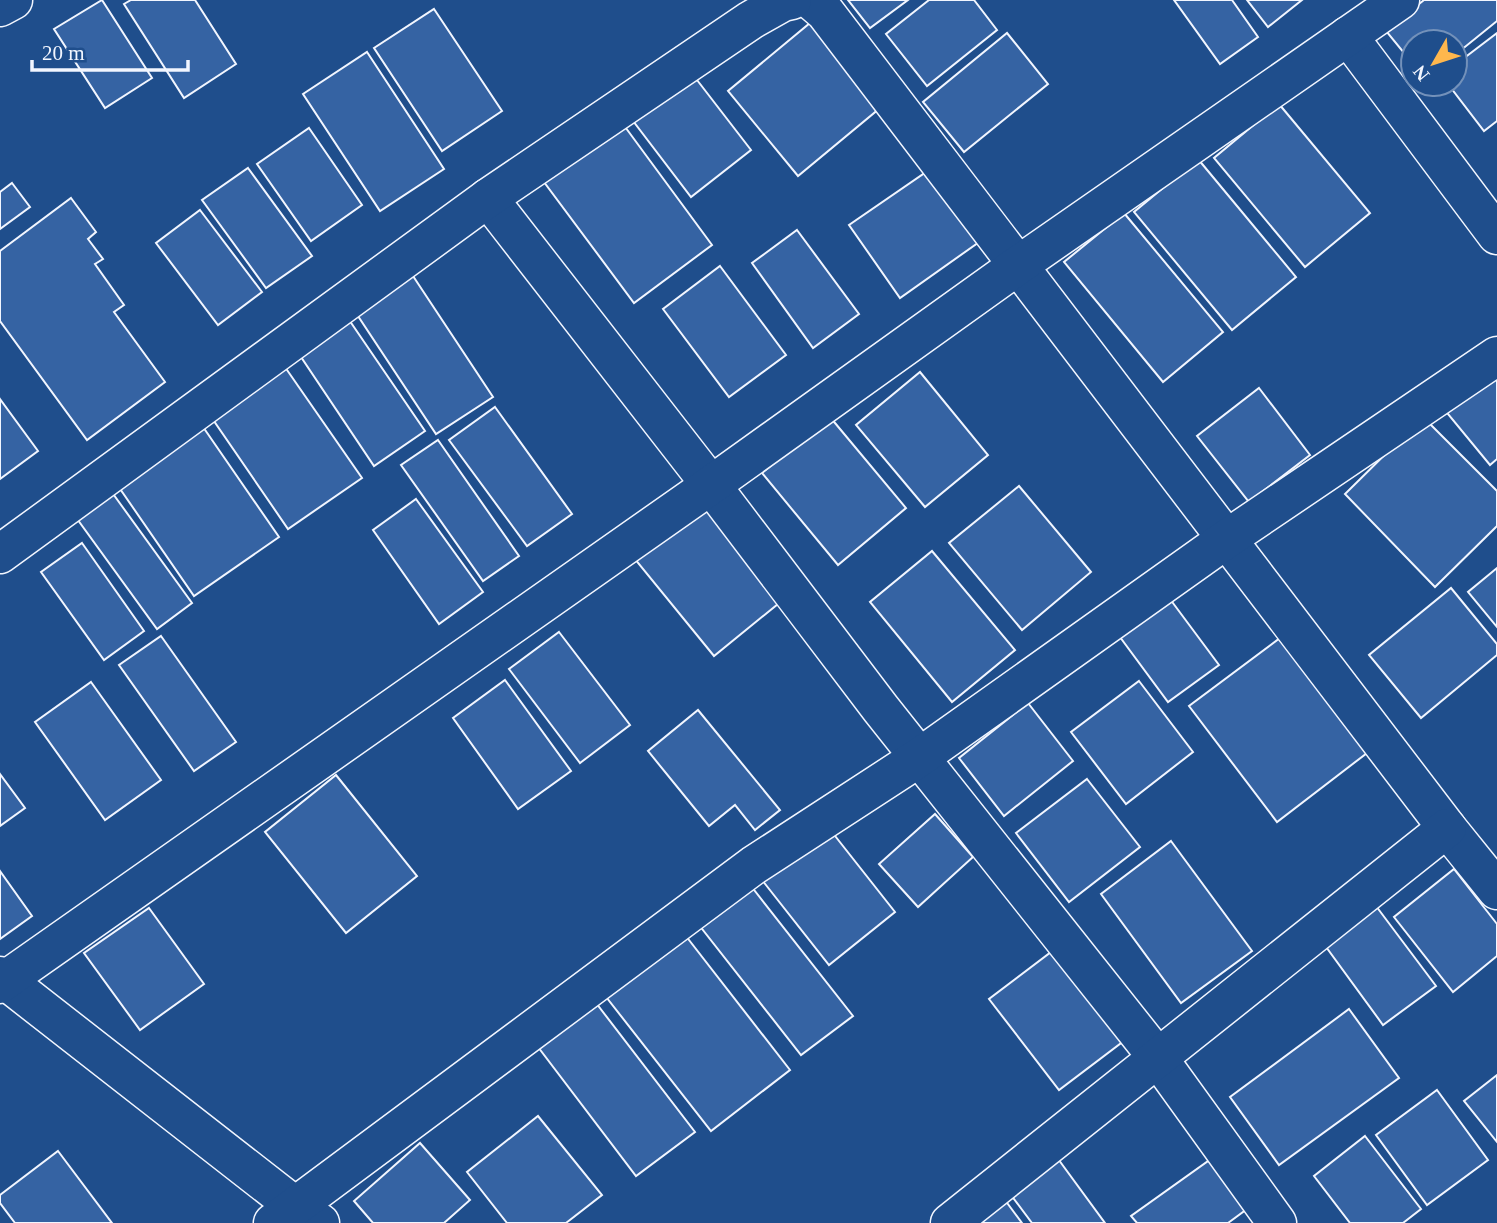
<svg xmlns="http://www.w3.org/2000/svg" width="1497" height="1223" viewBox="0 0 1497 1223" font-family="Georgia,serif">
	<rect width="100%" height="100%" fill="#1f4e8c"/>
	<g fill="#3563a3" stroke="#f2f6ff" stroke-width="2">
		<path d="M 102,0 L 152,78 L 105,108 L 54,29 Z"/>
		<path d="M 131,0 L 195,0 L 236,64 L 184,98 L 124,4 Z"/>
		<path d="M 848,0 L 908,0 L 870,28 Z"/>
		<path d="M 929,0 L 974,0 L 997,30 L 927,86 L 886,34 Z"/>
		<path d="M 1174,0 L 1232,0 L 1258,37 L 1220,64 Z"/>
		<path d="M 1247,0 L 1302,0 L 1268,27 Z"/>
		<path d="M 1424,0 L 1497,0 L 1497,21 L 1455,55 L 1455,42 L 1413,42 L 1413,64 L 1386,31 Z"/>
		<path d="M 434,9 L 502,111 L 442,151 L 374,48 Z"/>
		<path d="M 810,23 L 880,108 L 798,176 L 728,91 Z"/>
		<path d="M 1007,33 L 1048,84 L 964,152 L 923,102 Z"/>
		<path d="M 1497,33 L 1497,121 L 1484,131 L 1448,84 L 1455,84 L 1455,65 Z"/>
		<path d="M 367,52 L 444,169 L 380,211 L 303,94 Z"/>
		<path d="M 687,67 L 751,150 L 691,197 L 627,113 Z"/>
		<path d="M 1279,104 L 1370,213 L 1305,267 L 1214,158 Z"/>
		<path d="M 620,120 L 712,245 L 634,303 L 541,178 Z"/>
		<path d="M 309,128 L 362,205 L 311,241 L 257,164 Z"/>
		<path d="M 1198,159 L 1296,277 L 1232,330 L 1134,212 Z"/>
		<path d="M 248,168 L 312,256 L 266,288 L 202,200 Z"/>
		<path d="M 932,168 L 982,240 L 900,298 L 849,225 Z"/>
		<path d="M 12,183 L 30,207 L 0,229 L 0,192 Z"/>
		<path d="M 71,198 L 96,232 L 88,239 L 103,259 L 95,264 L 124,305 L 114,312 L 165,382 L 87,440 L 0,321 L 0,251 Z"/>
		<path d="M 200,210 L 262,292 L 218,325 L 156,243 Z"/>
		<path d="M 1124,213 L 1223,332 L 1163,382 L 1064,262 Z"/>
		<path d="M 797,230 L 859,314 L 813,348 L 752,263 Z"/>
		<path d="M 720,266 L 786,355 L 729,397 L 663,309 Z"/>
		<path d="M 413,276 L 493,397 L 436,434 L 356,313 Z"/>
		<path d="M 343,311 L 425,431 L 374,466 L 293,345 Z"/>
		<path d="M 278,357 L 362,478 L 288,529 L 205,408 Z"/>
		<path d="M 1497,366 L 1497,459 L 1490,465 L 1443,408 Z"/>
		<path d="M 920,372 L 988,455 L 925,507 L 856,425 Z"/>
		<path d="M 1259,388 L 1310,455 L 1249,502 L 1197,436 Z"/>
		<path d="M 0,399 L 38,451 L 0,479 Z"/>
		<path d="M 495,407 L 572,514 L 527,546 L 449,440 Z"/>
		<path d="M 830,417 L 906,508 L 838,565 L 762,473 Z"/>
		<path d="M 1423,417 L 1497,491 L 1497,526 L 1435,587 L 1345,494 Z"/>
		<path d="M 201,424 L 279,537 L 194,596 L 116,483 Z"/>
		<path d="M 438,440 L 519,556 L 483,581 L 401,465 Z"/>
		<path d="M 1019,486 L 1091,572 L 1022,630 L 949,543 Z"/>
		<path d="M 111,491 L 192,603 L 157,629 L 75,516 Z"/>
		<path d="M 708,497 L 789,595 L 714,656 L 634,558 Z"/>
		<path d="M 416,499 L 483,592 L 439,624 L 373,530 Z"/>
		<path d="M 82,543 L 144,631 L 104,660 L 41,572 Z"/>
		<path d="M 932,551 L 1015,650 L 952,702 L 870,602 Z"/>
		<path d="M 1497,568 L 1497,627 L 1468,592 Z"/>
		<path d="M 1451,588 L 1497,644 L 1497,655 L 1421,718 L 1369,655 Z"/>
		<path d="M 1167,595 L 1219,665 L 1168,702 L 1117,633 Z"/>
		<path d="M 559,632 L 630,725 L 580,763 L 509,669 Z"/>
		<path d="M 161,636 L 236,742 L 194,771 L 119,665 Z"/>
		<path d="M 1280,638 L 1367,753 L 1277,822 L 1189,706 Z"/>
		<path d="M 505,680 L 571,771 L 518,809 L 453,718 Z"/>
		<path d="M 1139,681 L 1193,752 L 1126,804 L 1071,732 Z"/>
		<path d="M 91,682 L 161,780 L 105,820 L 35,722 Z"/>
		<path d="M 1028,703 L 1073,761 L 1004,816 L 959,758 Z"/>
		<path d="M 698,710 L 780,810 L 755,830 L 735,805 L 709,826 L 648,751 Z"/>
		<path d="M 0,774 L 25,808 L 0,826 Z"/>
		<path d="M 336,775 L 417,876 L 346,933 L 265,832 Z"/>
		<path d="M 1087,779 L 1140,847 L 1069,902 L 1016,833 Z"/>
		<path d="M 935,814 L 973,857 L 918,907 L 879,864 Z"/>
		<path d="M 828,827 L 895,912 L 829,965 L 762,880 Z"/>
		<path d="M 1171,841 L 1252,951 L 1181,1003 L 1101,894 Z"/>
		<path d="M 1454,869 L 1497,924 L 1497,956 L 1453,992 L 1394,917 Z"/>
		<path d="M 0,871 L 32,916 L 0,939 Z"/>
		<path d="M 751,886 L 853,1016 L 801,1055 L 699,925 Z"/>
		<path d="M 1373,902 L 1436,986 L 1383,1025 L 1321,940 Z"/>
		<path d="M 149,908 L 204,984 L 140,1030 L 84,953 Z"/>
		<path d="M 682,931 L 790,1070 L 711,1131 L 603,993 Z"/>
		<path d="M 1059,946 L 1129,1037 L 1059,1090 L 989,999 Z"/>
		<path d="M 593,999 L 695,1132 L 636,1176 L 535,1043 Z"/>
		<path d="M 1349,1009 L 1399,1078 L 1279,1165 L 1230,1097 Z"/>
		<path d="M 1497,1075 L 1497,1142 L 1464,1101 Z"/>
		<path d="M 1437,1090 L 1488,1160 L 1427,1205 L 1376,1135 Z"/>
		<path d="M 538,1116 L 602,1195 L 566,1223 L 507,1223 L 467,1172 Z"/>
		<path d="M 1365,1136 L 1421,1209 L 1403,1223 L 1350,1223 L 1314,1176 Z"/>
		<path d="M 420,1143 L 470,1200 L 444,1223 L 373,1223 L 354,1201 Z"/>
		<path d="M 58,1151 L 112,1223 L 15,1223 L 0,1203 L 0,1195 Z"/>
		<path d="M 1053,1152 L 1105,1223 L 1032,1223 L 1005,1187 Z"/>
		<path d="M 1211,1159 L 1247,1209 L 1228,1223 L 1137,1223 L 1131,1216 Z"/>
		<path d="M 999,1192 L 1022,1223 L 957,1223 Z"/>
	</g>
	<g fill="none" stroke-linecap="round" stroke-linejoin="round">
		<defs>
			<g id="minor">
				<path d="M 811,0 L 825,12 L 1447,828 L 1497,890"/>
				<path d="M 0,7 L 13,0"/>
				<path d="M 1348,36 L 1497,235"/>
				<path d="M 488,198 L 711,485 L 881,709 L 1158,1058 L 1277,1223"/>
				<path d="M 0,554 L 488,198 L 751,20 L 783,2 L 792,0"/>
				<path d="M 0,976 L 296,1207 L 320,1223"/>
				<path d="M 0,984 L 711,485 L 1017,266 L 1400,0"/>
				<path d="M 273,1223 L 754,865 L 920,757 L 1228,538 L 1497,356"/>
				<path d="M 950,1223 L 1447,828"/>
			</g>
		</defs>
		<use href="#minor" stroke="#f2f6ff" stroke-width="41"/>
		<use href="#minor" stroke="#1f4e8c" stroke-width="38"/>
	</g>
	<g transform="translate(1434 63) rotate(231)"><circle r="33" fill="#1f4e8c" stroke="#7391ba" stroke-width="2"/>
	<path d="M0-5L12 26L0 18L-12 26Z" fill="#ffb74d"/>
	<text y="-10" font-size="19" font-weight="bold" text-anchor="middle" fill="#f2f6ff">N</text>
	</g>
	<path d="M32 60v10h156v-10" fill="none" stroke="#f2f6ff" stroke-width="3.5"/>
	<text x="42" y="60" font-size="21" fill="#f2f6ff" stroke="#1f4e8c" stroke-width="5" paint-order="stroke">20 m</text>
</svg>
